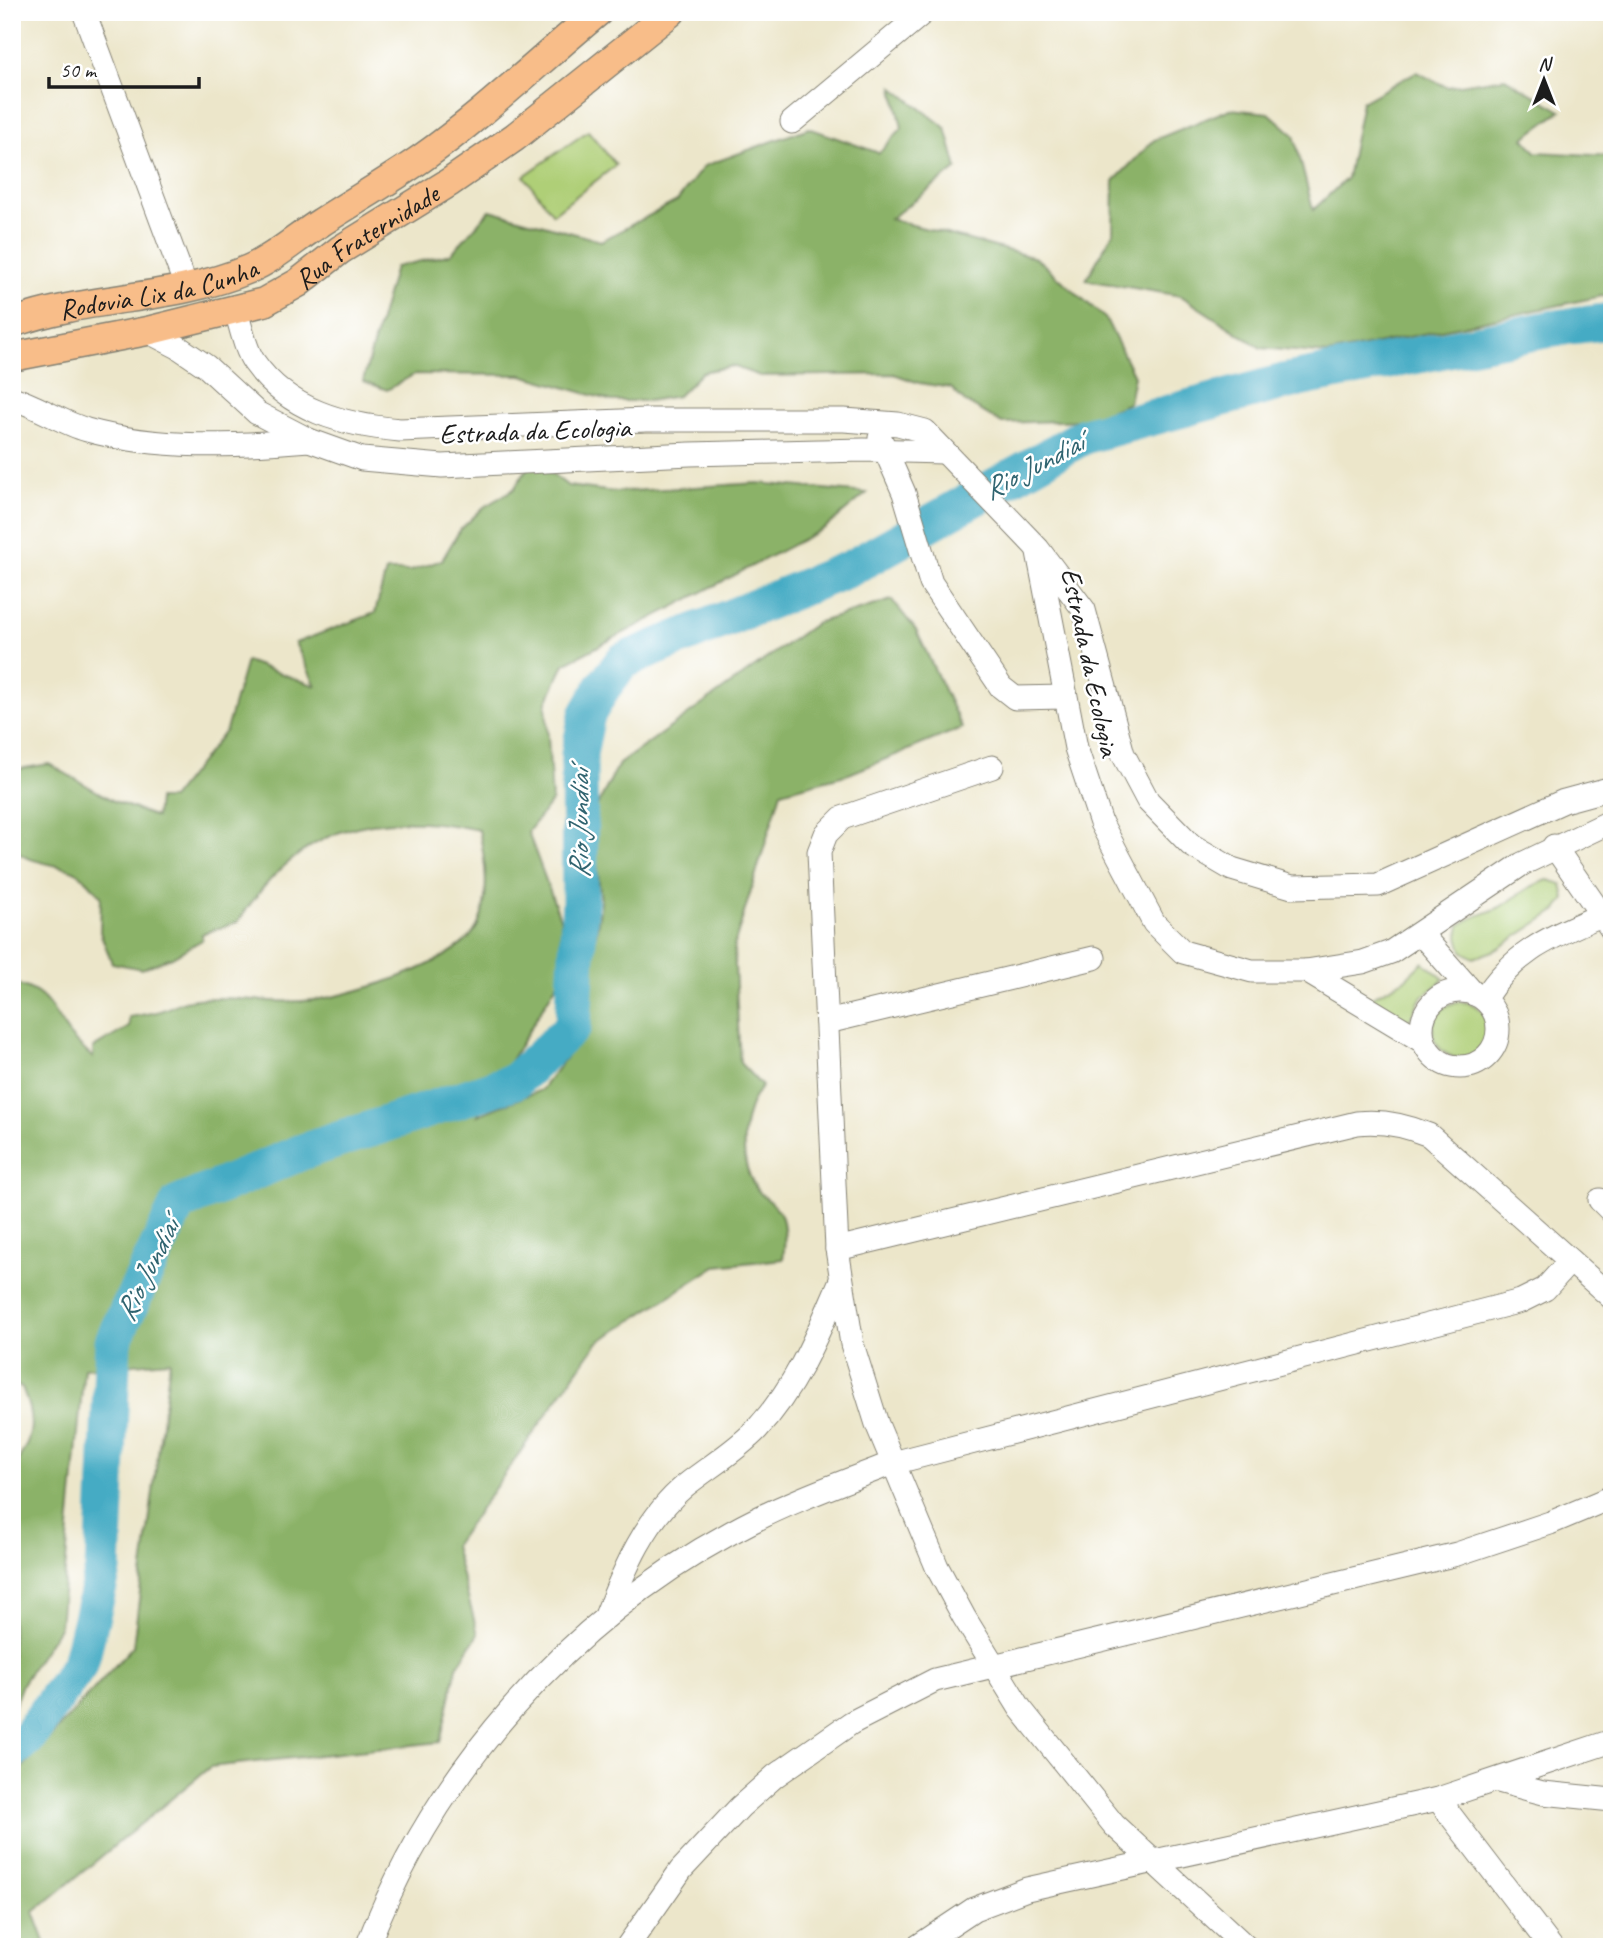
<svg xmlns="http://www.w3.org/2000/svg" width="1624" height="1959" viewBox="0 0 1624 1959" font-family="Caveat,sans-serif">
	<rect width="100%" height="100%" fill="#fff"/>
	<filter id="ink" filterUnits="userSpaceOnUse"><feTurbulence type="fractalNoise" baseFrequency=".0143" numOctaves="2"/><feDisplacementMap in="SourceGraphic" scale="14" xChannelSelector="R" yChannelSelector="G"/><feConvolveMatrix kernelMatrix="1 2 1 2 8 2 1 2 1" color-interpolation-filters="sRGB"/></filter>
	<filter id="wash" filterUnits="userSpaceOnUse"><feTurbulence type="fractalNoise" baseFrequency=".00686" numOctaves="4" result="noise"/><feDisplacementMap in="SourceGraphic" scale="28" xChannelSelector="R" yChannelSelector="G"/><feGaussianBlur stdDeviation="1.57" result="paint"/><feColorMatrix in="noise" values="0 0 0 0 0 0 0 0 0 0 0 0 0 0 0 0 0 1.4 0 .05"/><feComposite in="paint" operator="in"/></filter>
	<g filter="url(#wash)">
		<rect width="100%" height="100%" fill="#ece6ca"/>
		<g fill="#afcf77" stroke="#66764a" stroke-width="2">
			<path d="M 588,131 L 616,165 L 553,214 L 524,176 Z"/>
			<path d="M 1548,880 L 1562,884 L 1565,899 L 1557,910 L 1496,950 L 1474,958 L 1462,951 L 1458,937 L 1460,925 C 1472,916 1486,914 1500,907 C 1517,897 1529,885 1548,880 Z"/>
			<path d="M 1423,962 L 1444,979 L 1421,998 L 1408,1022 L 1370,998 L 1404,980 Z"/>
			<circle cx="1461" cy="1030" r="28"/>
		</g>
		<g fill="#8bb268" stroke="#546742" stroke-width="2">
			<path d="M 1416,72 L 1447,87 L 1505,78 L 1561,111 L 1524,138 L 1536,152 L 1612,156 L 1612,294 L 1328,354 L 1261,348 L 1181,296 L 1086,280 L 1113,233 L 1114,181 L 1154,140 L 1230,109 L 1269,113 L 1294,135 L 1313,210 L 1347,178 L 1362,102 Z"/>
			<path d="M 893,87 L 946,128 L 957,168 L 890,219 L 1036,258 L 1106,319 L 1134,376 L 1129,403 L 1088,420 L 1002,423 L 964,401 L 951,388 L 919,383 L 894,374 L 760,376 L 732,366 L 702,372 L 678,396 L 648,401 L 612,401 L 522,375 L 415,374 L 387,390 L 363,381 L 395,267 L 451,254 L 490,210 L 601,241 L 677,201 L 704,166 L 809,128 L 879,153 L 902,128 Z"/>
			<path d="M 533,459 L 568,486 L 615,492 L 758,483 L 867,493 L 825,528 L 564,664 L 546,704 L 552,801 L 528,832 L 561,921 L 560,979 L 478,1115 L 541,1090 L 580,1039 L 601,902 L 592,815 L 619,764 L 816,623 L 892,600 L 916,630 L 962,728 L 849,774 L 781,792 L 734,946 L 740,1063 L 762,1086 C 741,1113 737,1159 756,1188 C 762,1197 773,1202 779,1211 C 786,1223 785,1245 783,1259 L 716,1266 L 597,1343 L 454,1546 L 478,1634 L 457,1667 L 440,1742 L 210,1767 L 34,1912 L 47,1947 L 12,1947 L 12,1779 L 133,1646 L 170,1361 L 84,1368 L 60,1626 L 22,1684 L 12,1712 L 12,1470 C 34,1435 36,1425 22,1387 L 12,1385 L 12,983 C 49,991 50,1009 69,1034 C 76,1043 85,1050 93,1058 L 93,1048 L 129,1027 L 129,1017 C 139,1015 150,1014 160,1011 C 170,1008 180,1001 190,1000 C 226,994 265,1004 302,1001 C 343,999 460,965 478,925 C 491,896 485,859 479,830 C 372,807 298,827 238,922 L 202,934 L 202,940 L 172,957 L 142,969 L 112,963 L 100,932 L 101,896 C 94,889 85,876 76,872 C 56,862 30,865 12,848 L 12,776 L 19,769 L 49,764 L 114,801 L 156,817 L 158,799 L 171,799 L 226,730 L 246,661 L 316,686 L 295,643 L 375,613 L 386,571 L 411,571 L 442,560 L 460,530 L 484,507 L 514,489 Z"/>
		</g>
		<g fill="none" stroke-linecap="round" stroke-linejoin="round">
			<path stroke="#44abc4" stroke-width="37" d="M 12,1751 L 26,1740 L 80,1664 L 103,1570 L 113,1341 L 178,1204 L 302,1152 L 515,1081 L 573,1026 L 580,901 L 579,754 L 587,715 L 603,687 L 623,661 L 851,568 L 1084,436 L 1283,382 L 1555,328 L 1612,321"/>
		</g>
	</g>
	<g filter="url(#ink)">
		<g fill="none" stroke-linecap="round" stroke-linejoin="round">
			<defs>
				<g id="minor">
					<path d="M 84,12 L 187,289"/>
					<path d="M 792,122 L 924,12"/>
					<path d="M 236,311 C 241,327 245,349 254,362 C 288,411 344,425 400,430 L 646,420 L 844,420 L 898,424 L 925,431 L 1038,549 L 1084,610 L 1123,754 L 1148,801 L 1191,845 L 1232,869 L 1292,887 L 1378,885 L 1564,801 L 1612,788"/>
					<path d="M 147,331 L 178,347 L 206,366 L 257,413 L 309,440 L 362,459 L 442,466 L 690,454 L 864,450 L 943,452"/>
					<path d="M 12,398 C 38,406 62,423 87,430 C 159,450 236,446 309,440"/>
					<path d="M 880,438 L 904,493 L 931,583 L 1001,687 L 1015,698 L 1065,697"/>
					<path d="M 1038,552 L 1076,748 L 1101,823 L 1154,923 L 1183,952 L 1252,971 L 1306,971 L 1363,962 L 1391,952 L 1522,864 L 1612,821"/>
					<path d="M 992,767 L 842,818 L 826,834 L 819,852 L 837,1249 L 852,1344 L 877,1424 L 937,1567 L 964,1617 L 1020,1708 L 1114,1825 L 1246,1947"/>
					<path d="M 1554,846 L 1612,930"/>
					<path d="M 1421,934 L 1474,994"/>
					<path d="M 1306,971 L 1424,1042"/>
					<circle cx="1460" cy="1029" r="38"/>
					<path d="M 1484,999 C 1518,946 1558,935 1612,910"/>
					<path d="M 827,1022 L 1094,958"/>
					<path d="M 1600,1200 L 1612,1212"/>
					<path d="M 837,1249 L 1357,1123 C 1383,1120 1405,1125 1429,1135 L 1612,1298"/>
					<path d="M 606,1616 C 625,1568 645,1519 686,1485 C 710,1466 736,1451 757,1429 C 797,1386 818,1333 841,1280"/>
					<path d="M 1498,1781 L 1543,1793 L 1612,1800"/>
					<path d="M 1438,1799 L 1551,1947"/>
					<path d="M 367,1947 C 435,1771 567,1622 732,1532 C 783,1504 838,1484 893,1463 L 1521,1301 L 1545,1289 L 1570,1261"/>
					<path d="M 627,1947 L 681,1870 L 740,1807 L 775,1776 L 851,1723 L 935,1680 L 1457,1554 L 1550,1523 L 1612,1497"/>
					<path d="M 917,1947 L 974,1909 L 1027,1889 L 1438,1799 L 1612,1741"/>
				</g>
				<g id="major">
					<path id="s1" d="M 12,323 C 89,295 174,301 249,269 C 275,258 296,238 320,223 C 354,201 389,181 422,158 C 483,115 540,60 598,12"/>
					<path id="s2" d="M 12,357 L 147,331 L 264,302 L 298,283 L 340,250 L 450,182 L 515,137 L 671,12"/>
				</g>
			</defs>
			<use href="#minor" stroke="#848173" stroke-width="25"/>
			<use href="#major" stroke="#848173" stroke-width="31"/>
			<use href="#minor" stroke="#fff" stroke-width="23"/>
			<use href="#major" stroke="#f8bd89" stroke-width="28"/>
		</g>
	</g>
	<g text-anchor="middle" stroke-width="5" stroke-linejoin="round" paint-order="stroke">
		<g font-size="28" fill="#1c1c1c" stroke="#fff">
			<text dy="10" stroke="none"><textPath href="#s2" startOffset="380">Rua Fraternidade</textPath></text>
			<text dy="10" stroke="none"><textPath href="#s1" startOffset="150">Rodovia Lix da Cunha</textPath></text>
			<text transform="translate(535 430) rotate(-2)" y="10">Estrada da Ecologia</text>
			<text transform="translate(1091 662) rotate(78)" y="10">Estrada da Ecologia</text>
		</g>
		<g font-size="30" font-style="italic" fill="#306470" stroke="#fff">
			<text transform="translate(1033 466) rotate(-28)" y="10">Rio Jundiaí</text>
			<text transform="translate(579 824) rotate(-90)" y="10">Rio Jundiaí</text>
			<text transform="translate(147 1270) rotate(-64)" y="10">Rio Jundiaí</text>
		</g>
	</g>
	<rect width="1624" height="1959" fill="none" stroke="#fff" stroke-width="42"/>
	<g transform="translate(1544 80)" stroke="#ffffff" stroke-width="5" paint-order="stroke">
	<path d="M0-5L12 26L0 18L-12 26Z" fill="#1c1c1c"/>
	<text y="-10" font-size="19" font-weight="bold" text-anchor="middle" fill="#1c1c1c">N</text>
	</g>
	<path d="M49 77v10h150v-10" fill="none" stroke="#1c1c1c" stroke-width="3.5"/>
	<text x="60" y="77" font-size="21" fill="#1c1c1c" stroke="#ffffff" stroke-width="5" paint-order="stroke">50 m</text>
</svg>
